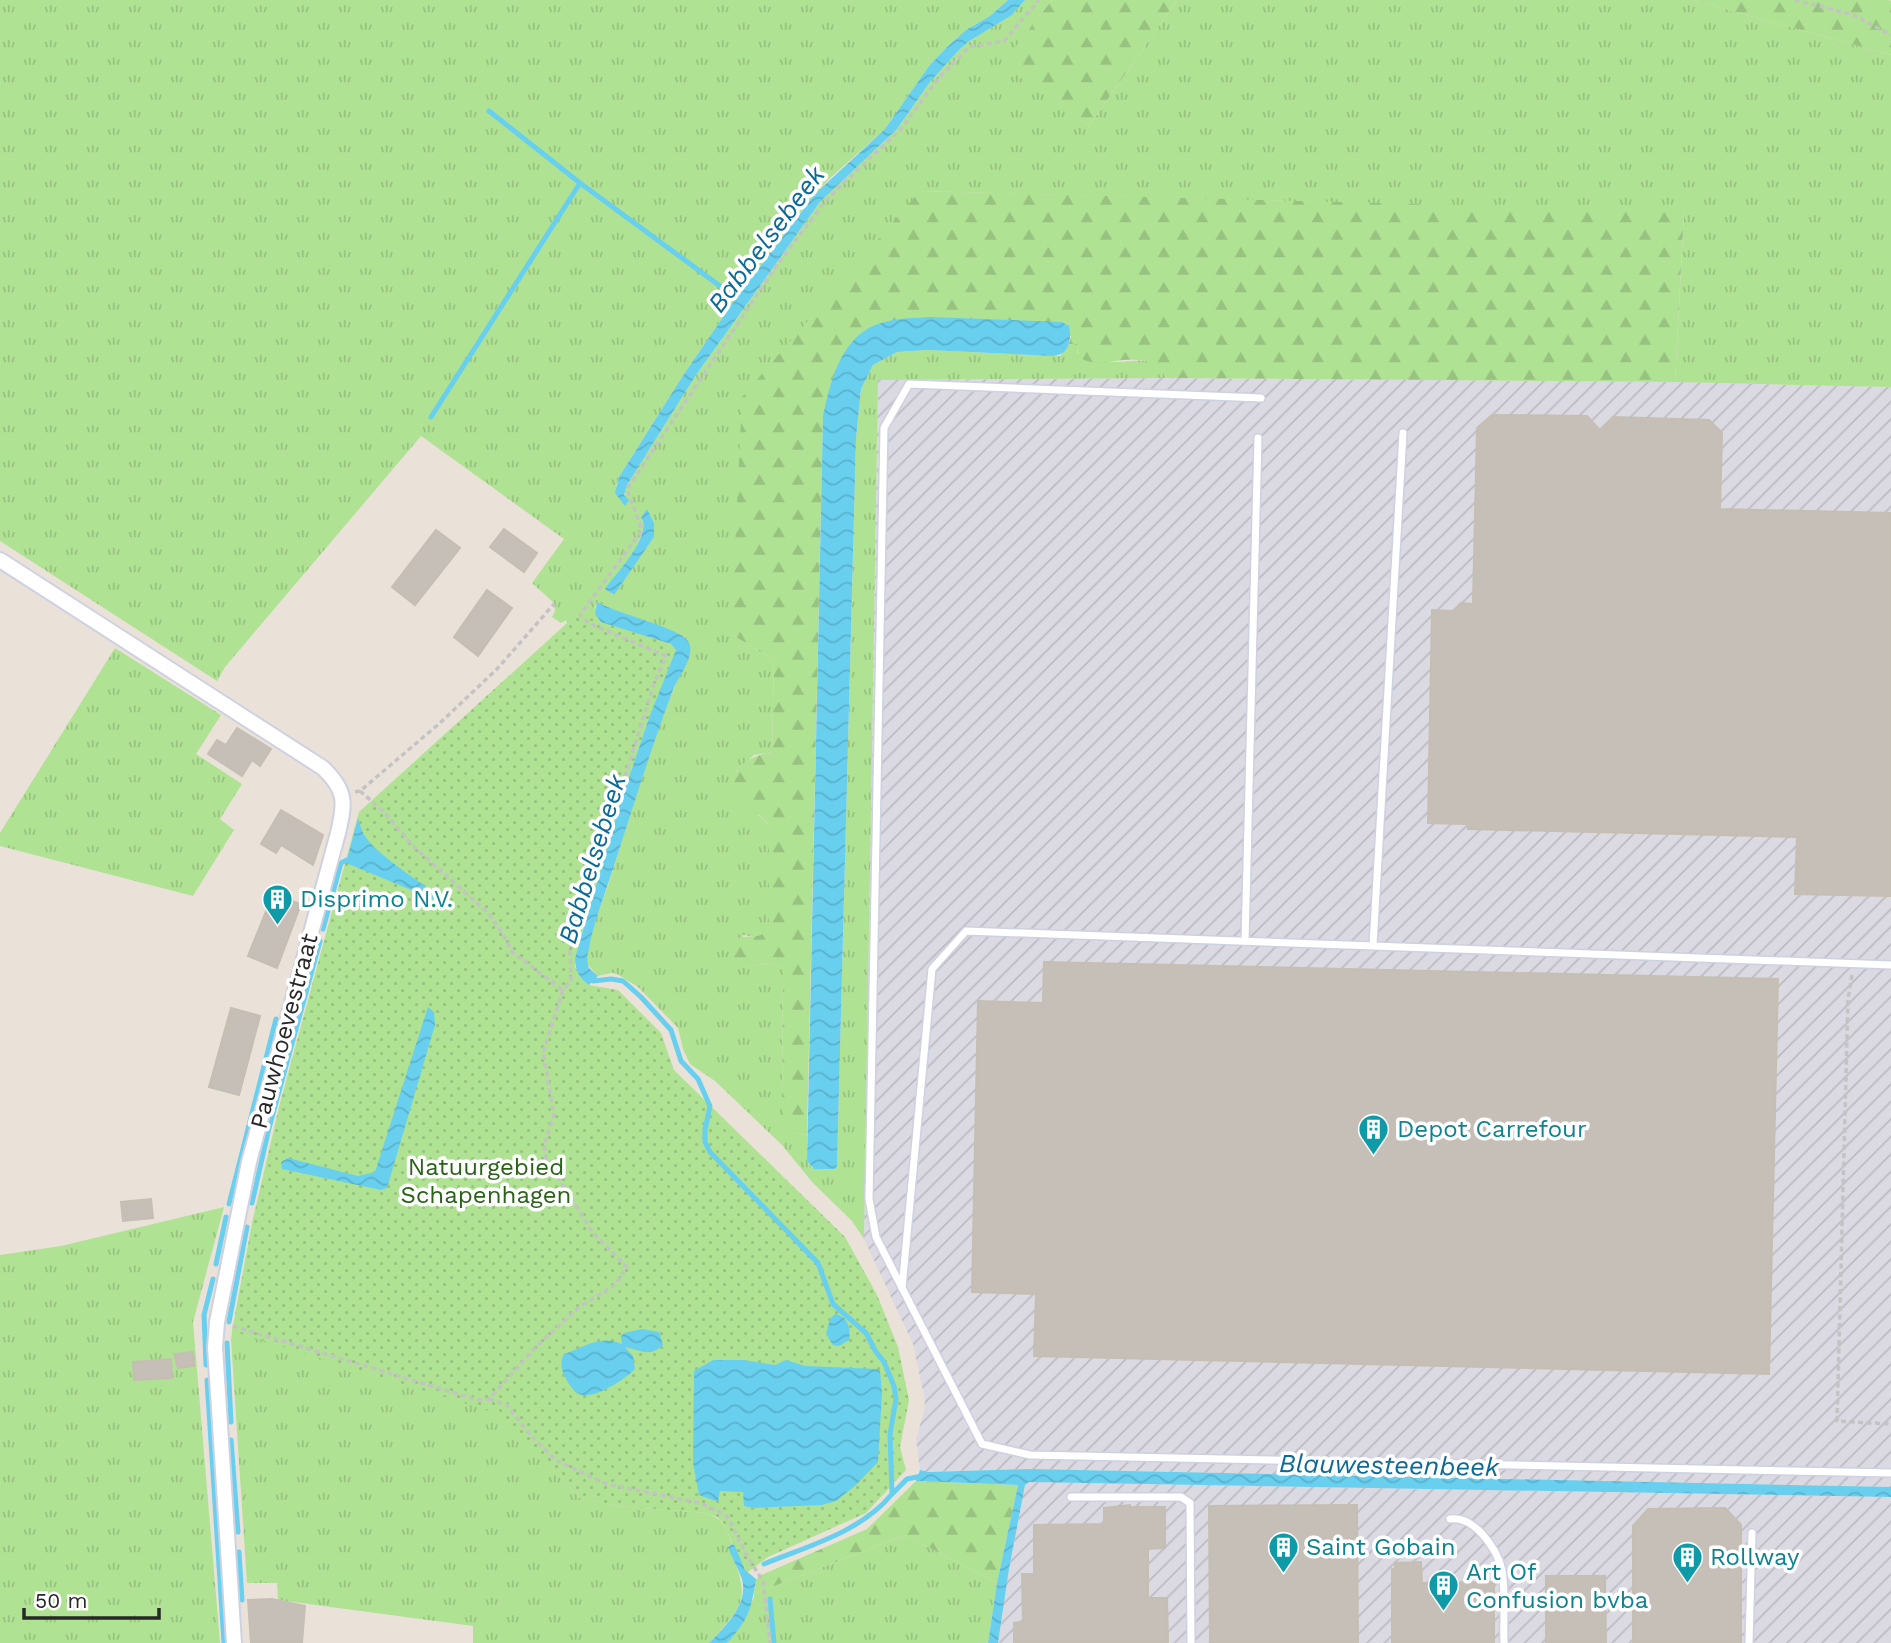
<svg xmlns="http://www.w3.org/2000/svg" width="1891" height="1643" viewBox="0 0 1891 1643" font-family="'Work Sans',sans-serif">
	<defs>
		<pattern id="industrial-furrows" width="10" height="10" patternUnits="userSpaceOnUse" patternTransform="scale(1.75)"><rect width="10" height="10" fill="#dbd9e2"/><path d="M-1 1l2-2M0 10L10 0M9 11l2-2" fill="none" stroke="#bcbac2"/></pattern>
		<pattern id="grass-tufts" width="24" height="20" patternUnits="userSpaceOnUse" patternTransform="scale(1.75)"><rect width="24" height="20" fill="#b0e293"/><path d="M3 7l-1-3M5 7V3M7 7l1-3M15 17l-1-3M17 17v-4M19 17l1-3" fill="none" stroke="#97c27f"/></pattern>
		<pattern id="forest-firs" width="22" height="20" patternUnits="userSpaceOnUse" patternTransform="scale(1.75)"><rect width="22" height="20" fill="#b0e293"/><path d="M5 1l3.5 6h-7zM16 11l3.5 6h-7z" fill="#97c27f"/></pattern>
		<pattern id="park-dots" width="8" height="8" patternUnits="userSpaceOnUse" patternTransform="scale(1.75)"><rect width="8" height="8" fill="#b0e293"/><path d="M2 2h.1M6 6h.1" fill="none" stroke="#97c27f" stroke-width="1.8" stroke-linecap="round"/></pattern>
		<pattern id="water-waves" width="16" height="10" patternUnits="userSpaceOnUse" patternTransform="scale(1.75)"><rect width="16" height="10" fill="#68cfef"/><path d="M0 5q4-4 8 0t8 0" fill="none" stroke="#5ab2cd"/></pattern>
	</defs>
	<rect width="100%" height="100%" fill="#eae2d8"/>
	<g fill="url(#industrial-furrows)">
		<path d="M 1166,378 L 1675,382 L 1891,387 L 1891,1487 L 1029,1469 L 923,1472 L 920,1470 L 916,1439 L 924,1411 L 925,1400 L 913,1344 L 864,1239 L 878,380 Z"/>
		<path d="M 1029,1482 L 1891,1497 L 1891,1643 L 998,1643 L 1009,1569 L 1025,1485 Z"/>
	</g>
	<g fill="url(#grass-tufts)" fill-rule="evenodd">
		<path d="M 0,0 L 1008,0 L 990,16 L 966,30 L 946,48 L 929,66 L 885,129 L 829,179 L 804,208 L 732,304 L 684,374 L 619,477 L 616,486 L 625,497 L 624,492 L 627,485 L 696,375 L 820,202 L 897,129 L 930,82 L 958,51 L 968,42 L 1012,15 L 1025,0 L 1052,0 L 1003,64 L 1089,126 L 1177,0 L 1693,0 L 1891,55 L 1891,387 L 1675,382 L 1684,212 L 920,191 L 731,634 L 774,660 L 772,752 L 754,755 L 736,771 L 758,815 L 769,825 L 769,929 C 761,938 754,937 743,935 L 741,968 C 756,966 770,959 783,969 L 782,1102 L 795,1133 L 807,1135 L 807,1161 L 812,1168 L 835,1169 L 837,1166 L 856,438 L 861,389 L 873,365 L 897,352 L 927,350 L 1053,356 L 1060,356 L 1069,344 L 1078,343 L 1077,353 C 1089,356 1104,361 1116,362 C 1136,362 1156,353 1166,378 L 878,380 L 864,1239 L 852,1221 L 812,1182 L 782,1145 L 715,1081 L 690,1064 L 683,1049 L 678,1028 L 638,987 L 617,974 L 612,973 L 598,976 L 587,964 C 587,937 603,902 611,876 C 632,810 650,744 677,681 C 683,666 698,652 685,637 L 607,609 L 597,602 L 595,608 L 675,654 L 650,715 L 621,801 L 575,958 L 575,967 L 567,623 L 566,620 L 561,623 L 552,617 L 555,611 L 554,603 L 532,583 L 564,539 L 421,436 L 225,667 L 217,681 L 0,541 ZM 647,510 L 654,523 L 654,537 L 613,595 L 606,589 C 617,573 652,536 641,517 Z"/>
		<path d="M 115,648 L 221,715 L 196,754 L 242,784 L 220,819 L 234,830 L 193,896 L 0,846 L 0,833 Z"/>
		<path d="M 224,1207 L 193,1322 L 220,1643 L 0,1643 L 0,1255 L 61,1246 Z"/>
		<path d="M 233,1323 L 479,1395 L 580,1498 L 619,1506 L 705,1513 C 724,1519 725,1526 732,1544 L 729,1546 C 749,1598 748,1602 709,1643 L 473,1643 L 473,1626 L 278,1600 L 277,1583 L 247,1583 L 231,1340 Z"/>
		<path d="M 905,1535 L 997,1583 L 988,1643 L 727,1643 L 754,1598 L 754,1594 Z"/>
	</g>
	<g fill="url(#forest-firs)">
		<path d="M 1052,0 L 1177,0 L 1089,126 L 1002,64 Z"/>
		<path d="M 1693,0 L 1889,0 L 1891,1 L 1891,55 Z"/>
		<path d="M 920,191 L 1684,211 L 1675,382 L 1166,378 C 1149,336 1075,386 1077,344 L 1069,344 L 1071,336 L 867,329 C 838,357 831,378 823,417 L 807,1135 L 795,1133 L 785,1122 L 782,1102 L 783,969 C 770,959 756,966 741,968 L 732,957 L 733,940 C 747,933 758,941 769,929 L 769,825 L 759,815 L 748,814 C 722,782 733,759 772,752 L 774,660 L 731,634 L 742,397 Z"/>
		<path d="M 916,1481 L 1018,1485 L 997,1583 L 905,1535 L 754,1594 L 755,1581 L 759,1576 L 867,1529 Z"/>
	</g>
	<path fill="url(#park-dots)" d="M 577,614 L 671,644 L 676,650 L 650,715 L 621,801 L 575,958 L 575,967 L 589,985 L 618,990 L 661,1033 L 674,1070 L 845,1237 L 877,1295 L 898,1347 L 909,1400 L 900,1447 L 906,1470 L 866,1513 L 768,1557 L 748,1572 L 745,1570 L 723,1523 L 717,1517 L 705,1513 L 619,1506 L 580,1498 L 496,1413 L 232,1331 L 252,1223 L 280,1103 L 359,812 Z"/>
	<g fill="url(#water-waves)">
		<path d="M 1008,0 L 1025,0 L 1012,15 L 968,42 L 958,51 L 930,82 L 897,129 L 820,202 L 696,375 L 627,485 L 624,495 L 629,500 L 625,506 L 615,493 L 619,477 L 684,374 L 732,304 L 815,194 L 885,129 L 929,66 L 946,48 L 966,30 L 990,16 Z"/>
		<path d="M 931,317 L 1062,322 L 1069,326 C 1072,340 1069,355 1053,356 L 927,350 L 897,352 L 873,365 L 861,389 L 856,438 L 837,1166 L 835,1169 L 814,1169 L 807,1161 L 823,417 C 830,381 842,334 881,323 C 898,318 914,318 931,317 Z"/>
		<path d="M 647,509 L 654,523 L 654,537 L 614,595 L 605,589 C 616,573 653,536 641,517 Z"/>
		<path d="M 597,602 C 615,613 680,628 688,641 C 697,655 678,677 673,690 C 651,748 633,807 614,866 C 605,894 593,924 588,953 C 587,958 587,963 589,968 L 598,976 L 589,985 C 579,978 575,970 575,958 L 621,801 L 650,715 L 676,650 L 671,644 L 601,622 L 595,614 Z"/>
		<path d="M 358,818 C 360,823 361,829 363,833 C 374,854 429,888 450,903 L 450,906 L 346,863 Z"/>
		<path d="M 428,1007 L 434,1012 L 435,1025 L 387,1188 L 381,1190 L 282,1169 L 281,1162 L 288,1158 L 358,1176 L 375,1172 Z"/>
		<path d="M 835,1314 C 848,1316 851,1329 849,1340 L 839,1346 L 833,1345 L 826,1334 L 830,1319 Z"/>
		<path d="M 642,1329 L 659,1332 L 663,1345 C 649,1358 641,1350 625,1347 L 633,1356 L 635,1369 C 625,1379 597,1398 582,1395 C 574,1394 567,1381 564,1375 C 561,1368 560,1361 564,1354 C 583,1348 600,1334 622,1344 L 621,1336 L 624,1333 Z"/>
		<path d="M 713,1360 L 743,1360 L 775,1365 L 786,1360 L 805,1366 L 877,1369 L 880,1371 L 882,1393 L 878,1462 L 856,1485 L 836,1501 L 822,1505 L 753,1508 L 744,1506 L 743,1492 L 720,1491 L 718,1502 L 699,1495 L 693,1463 L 694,1371 Z"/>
		<path d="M 1029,1469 L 1891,1487 L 1891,1497 L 1029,1482 L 1025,1485 L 1009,1569 L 998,1643 L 988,1643 L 997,1583 L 1018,1485 L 916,1481 L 920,1470 L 928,1472 Z"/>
		<path d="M 732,1544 L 735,1546 L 745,1570 L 756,1579 C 751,1610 749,1619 727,1643 L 709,1643 C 725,1627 749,1604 742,1579 C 738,1568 732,1558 728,1547 Z"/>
	</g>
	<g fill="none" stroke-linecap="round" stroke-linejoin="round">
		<g stroke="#68cfef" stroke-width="5">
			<path d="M 489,111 L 580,183 L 739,300"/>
			<path d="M 431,417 L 580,183"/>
			<path d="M 323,929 L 341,863 L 347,860"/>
			<path d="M 589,977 L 593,981 L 611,979 L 623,981 L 641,997 L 671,1030 L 681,1061 L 698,1079 L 710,1106 L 705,1130 L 705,1142 L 710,1152 L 818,1263 L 833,1304 L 866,1333 L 876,1352 L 884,1362 L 894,1386 L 896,1399 L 890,1434 L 892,1494 C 861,1532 808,1546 764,1564"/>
			<path d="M 252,1203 L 269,1128 L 320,941"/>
			<path d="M 229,1204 L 276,1019"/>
			<path d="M 216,1264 L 226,1217"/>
			<path d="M 229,1322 L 247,1227"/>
			<path d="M 227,1343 L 231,1422"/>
			<path d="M 206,1365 L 204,1315 L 213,1279"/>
			<path d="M 207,1380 L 224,1643"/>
			<path d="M 231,1440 L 238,1532"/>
			<path d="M 893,1493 L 907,1479 L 922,1476"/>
			<path d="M 239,1552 L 242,1600"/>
			<path d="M 770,1599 L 774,1643"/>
		</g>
	</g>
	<g fill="#c5bfb8" stroke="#c5beb2" stroke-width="2">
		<path d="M 1492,415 L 1587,416 L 1600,430 L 1613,417 L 1709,420 L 1722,433 L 1720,509 L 1891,513 L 1891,896 L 1795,894 L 1797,837 L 1468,829 L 1467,824 L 1428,823 L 1432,610 L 1453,611 L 1461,603 L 1473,604 L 1477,428 Z"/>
		<path d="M 504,529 L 537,553 L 524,572 L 490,547 Z"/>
		<path d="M 436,530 L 460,548 L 415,605 L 392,587 Z"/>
		<path d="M 487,590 L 512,608 L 478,656 L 454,637 Z"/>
		<path d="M 237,728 L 271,749 L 260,766 L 252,760 L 242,776 L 208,754 L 217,740 L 226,745 Z"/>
		<path d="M 281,810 L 323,835 L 313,865 L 281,845 L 276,853 L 261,844 Z"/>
		<path d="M 273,894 L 301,904 L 277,968 L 248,956 Z"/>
		<path d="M 1044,962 L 1778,979 L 1769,1374 L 1034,1356 L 1036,1294 L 972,1292 L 978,1001 L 1043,1003 Z"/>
		<path d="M 231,1008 L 260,1016 L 239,1095 L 209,1087 Z"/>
		<path d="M 151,1199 L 153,1218 L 123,1221 L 121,1202 Z"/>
		<path d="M 193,1352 L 194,1366 L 178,1368 L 174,1354 Z"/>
		<path d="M 171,1359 L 172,1378 L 134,1380 L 133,1362 Z"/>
		<path d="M 1130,1505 L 1130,1507 L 1165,1507 L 1165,1548 L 1148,1549 L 1148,1598 L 1167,1598 L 1168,1643 L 1014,1643 L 1014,1623 L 1023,1622 L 1022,1574 L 1034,1574 L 1034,1525 L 1104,1524 L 1104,1508 Z"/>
		<path d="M 1357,1505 L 1358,1643 L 1210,1643 L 1209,1506 Z"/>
		<path d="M 1725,1508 L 1741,1525 L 1741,1643 L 1633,1643 L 1633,1526 L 1648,1509 Z"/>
		<path d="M 1421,1562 L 1422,1583 L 1494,1582 L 1494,1643 L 1392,1643 L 1392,1569 L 1395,1569 L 1395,1563 Z"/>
		<path d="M 1546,1576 L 1605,1576 L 1606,1643 L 1546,1643 Z"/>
		<path d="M 272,1599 L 305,1606 L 302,1643 L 251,1643 L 248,1600 Z"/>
	</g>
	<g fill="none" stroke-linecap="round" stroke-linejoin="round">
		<defs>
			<g id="lane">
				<path d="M 1261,398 L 909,384 L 884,428 L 869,1199 L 876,1237 L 982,1444 L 1030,1455 L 1891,1473"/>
				<path d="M 1245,941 L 1258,438"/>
				<path d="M 1373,945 L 1403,433"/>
				<path d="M 902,1288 L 932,969 L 966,931 L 1891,965"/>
				<path d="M 1071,1497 L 1181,1497 L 1190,1503 L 1191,1643"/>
				<path d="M 1450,1519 C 1474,1515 1497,1549 1502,1570 C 1506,1593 1503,1620 1504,1643"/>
				<path d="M 1749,1643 L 1752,1533"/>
			</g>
			<path id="street" d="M 0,560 L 323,768 C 347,791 345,803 338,833 L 249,1162 L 217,1322 L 215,1347 L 234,1643"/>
		</defs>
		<use href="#lane" stroke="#cdd1e1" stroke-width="10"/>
		<use href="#street" stroke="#cdd1e1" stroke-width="18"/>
		<g stroke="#c3c3c3" stroke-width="3.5" stroke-dasharray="5 3.5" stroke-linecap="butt">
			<path d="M 1795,0 L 1854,15 L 1891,35"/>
			<path d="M 360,791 L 383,811 L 412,845 L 488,913 L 503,934 L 512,952 L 563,990"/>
			<path d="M 355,792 L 360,791 L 440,723 L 497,669 L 554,604"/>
			<path d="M 1852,975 L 1848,999 L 1837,1421 L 1891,1424"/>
			<path d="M 233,1326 L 478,1400 L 489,1399 L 535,1348 L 579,1307 L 615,1285 L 627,1267 L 593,1233 L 546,1158 L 544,1145 L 554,1115 L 543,1052 L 563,990 L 571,980 L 570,951 L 655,681 L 666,656 L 588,623 L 580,615 L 642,530 L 627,489 L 777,265 L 827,199 L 901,129 L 938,79 L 969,47 L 1004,41 L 1039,0"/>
			<path d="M 489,1399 L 507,1405 L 531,1436 L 556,1460 L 568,1466 L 607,1484 L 700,1503 L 724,1514 L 729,1519 L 747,1556 L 763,1581 L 770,1643"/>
		</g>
		<use href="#lane" stroke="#fff" stroke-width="7"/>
		<use href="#street" stroke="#fff" stroke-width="14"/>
	</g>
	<defs>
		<symbol id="building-pin" viewBox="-11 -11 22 30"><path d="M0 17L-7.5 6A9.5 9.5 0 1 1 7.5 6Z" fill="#0f9aa8" stroke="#fff"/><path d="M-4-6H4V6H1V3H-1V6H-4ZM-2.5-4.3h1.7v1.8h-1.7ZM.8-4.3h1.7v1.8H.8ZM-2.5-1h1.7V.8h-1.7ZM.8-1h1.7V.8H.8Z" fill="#fff"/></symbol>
	</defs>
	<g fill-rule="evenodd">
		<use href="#building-pin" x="260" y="882" width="35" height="47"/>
		<use href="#building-pin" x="1356" y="1112" width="35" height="47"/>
		<use href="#building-pin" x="1266" y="1530" width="35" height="47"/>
		<use href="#building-pin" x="1670" y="1540" width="35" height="47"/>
		<use href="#building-pin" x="1426" y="1568" width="35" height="47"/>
	</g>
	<g text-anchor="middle" stroke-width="7" stroke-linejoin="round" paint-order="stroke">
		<g font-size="24" fill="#0d838f" stroke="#fff" text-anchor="start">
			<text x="300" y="907">Disprimo N.V.</text>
			<text x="1397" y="1137">Depot Carrefour</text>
			<text x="1306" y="1555">Saint Gobain</text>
			<text x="1710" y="1565">Rollway</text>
			<text x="1466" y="1580">Art Of<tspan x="1466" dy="28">Confusion bvba</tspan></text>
		</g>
		<g font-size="24" fill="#272727" stroke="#fff">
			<text transform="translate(284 1031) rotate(-75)" y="8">Pauwhoevestraat</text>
		</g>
		<g font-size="24" fill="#296318" stroke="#fff">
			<text x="486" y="1175">Natuurgebied<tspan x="486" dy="28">Schapenhagen</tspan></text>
		</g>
		<g font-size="26" font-style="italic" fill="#0c6a96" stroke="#fff">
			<text transform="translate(766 239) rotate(-53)" y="9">Babbelsebeek</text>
			<text transform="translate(592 859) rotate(-73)" y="9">Babbelsebeek</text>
			<text transform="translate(1389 1465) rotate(1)" y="9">Blauwesteenbeek</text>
		</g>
	</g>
	<path d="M24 1608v10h135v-10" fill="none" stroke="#272727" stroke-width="3.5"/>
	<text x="35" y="1608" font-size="21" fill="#272727" stroke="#ffffff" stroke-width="5" paint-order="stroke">50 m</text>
</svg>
